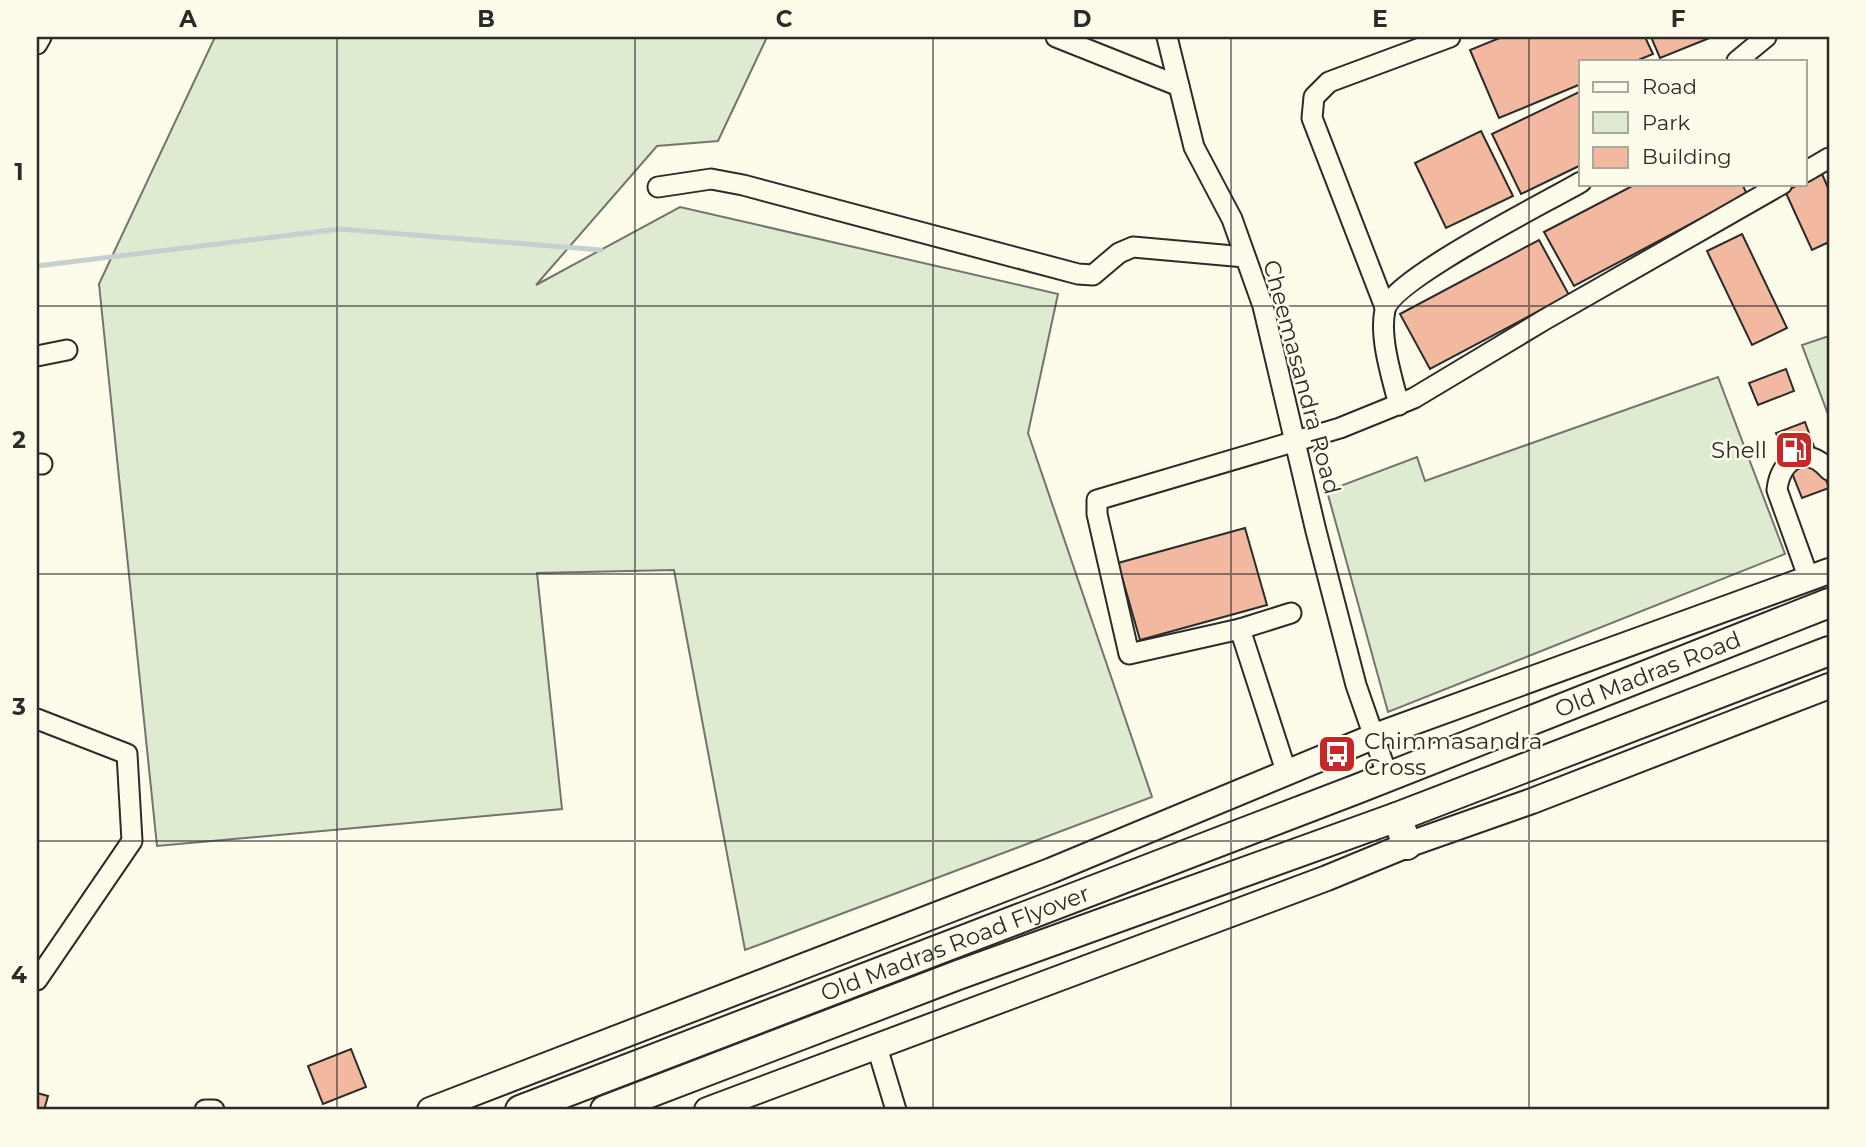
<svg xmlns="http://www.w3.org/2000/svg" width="1866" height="1147" viewBox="0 0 1866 1147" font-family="Montserrat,sans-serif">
	<rect width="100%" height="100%" fill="#fdfbea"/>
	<g fill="#deebd1" stroke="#74746e" stroke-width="2">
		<path d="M 215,37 L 767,37 L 718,141 L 657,146 L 536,285 L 680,207 L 1058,294 L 1028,433 L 1152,797 L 745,950 L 674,570 L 537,573 L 562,809 L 157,846 L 99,284 Z"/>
		<path d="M 1829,336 L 1829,417 L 1802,345 Z"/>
		<path d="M 1718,377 L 1785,554 L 1388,712 L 1327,491 L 1417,457 L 1425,481 Z"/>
	</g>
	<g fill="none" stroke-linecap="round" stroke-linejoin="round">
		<path stroke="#c7d0d0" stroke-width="5" d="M 37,266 L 340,229 L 601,250"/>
	</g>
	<g fill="#f2b8a0" stroke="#2b2b2b" stroke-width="2">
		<path d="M 1502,37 L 1645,37 L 1653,54 L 1636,61 L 1581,61 L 1581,84 L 1499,118 L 1470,50 Z"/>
		<path d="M 1651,37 L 1712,37 L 1660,58 Z"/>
		<path d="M 1581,91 L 1581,165 L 1521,194 L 1492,134 Z"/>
		<path d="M 1481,131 L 1513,196 L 1446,228 L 1415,163 Z"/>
		<path d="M 1822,174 L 1829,190 L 1829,242 L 1812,250 L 1785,191 Z"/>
		<path d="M 1636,184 L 1742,184 L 1747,194 L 1574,286 L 1544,232 Z"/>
		<path d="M 1742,234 L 1787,328 L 1752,345 L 1707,251 Z"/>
		<path d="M 1539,240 L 1569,295 L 1430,369 L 1400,314 Z"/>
		<path d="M 1786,369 L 1794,391 L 1758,405 L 1749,383 Z"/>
		<path d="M 1805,422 L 1829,488 L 1802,498 L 1776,433 Z"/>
		<path d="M 1245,528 L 1267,605 L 1140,640 L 1118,563 Z"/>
		<path d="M 351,1049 L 366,1087 L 323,1104 L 308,1066 Z"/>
		<path d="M 37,1093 L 48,1096 L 44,1110 L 37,1110 Z"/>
	</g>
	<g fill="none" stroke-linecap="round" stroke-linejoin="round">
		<defs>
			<g id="minor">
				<path d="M 1056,37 L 1179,86"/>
				<path d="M 1167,37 L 1194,147 L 1232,219 L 1263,306 L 1316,531 L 1356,685 L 1388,777"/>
				<path d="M 37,44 L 41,37"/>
				<path d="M 1737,61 L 1766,37"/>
				<path d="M 1805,172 L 1829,158"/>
				<path d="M 658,187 L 711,179 L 743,185 L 1078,274 L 1093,275 L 1119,253 L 1133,247 L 1245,257"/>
				<path d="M 1385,307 L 1312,118 L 1314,97 L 1329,82 L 1450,37"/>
				<path d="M 37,356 L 67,350"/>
				<path d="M 1399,405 C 1392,378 1379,337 1385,310 C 1392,279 1547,202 1581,182"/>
				<path d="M 37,464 L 42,464"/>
				<path d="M 1809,579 L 1777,490 C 1780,459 1806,444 1829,470"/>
				<path d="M 1240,629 L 1291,613"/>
				<path d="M 37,719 L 127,754 L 132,841 L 37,980"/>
				<path d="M 1287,774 L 1240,629 L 1129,654 L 1097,514 L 1097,500 L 1340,428 L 1414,398 L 1544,320 L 1782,184"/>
				<path d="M 877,1047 L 896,1110"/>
				<path d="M 205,1110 L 214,1110"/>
			</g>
			<g id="major">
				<path d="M 430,1110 L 1050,871 L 1375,736 L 1829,571"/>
				<path d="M 707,1110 L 1327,878 L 1407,845 L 1532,801 L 1829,686"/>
			</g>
			<g id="highway">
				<path d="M 1397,817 L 1407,845"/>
				<path id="s1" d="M 520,1110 L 1357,789 L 1829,603"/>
				<path d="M 605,1110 L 958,975 L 1397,817 L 1829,651"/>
			</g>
		</defs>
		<use href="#minor" stroke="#2b2b2b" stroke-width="23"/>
		<use href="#major" stroke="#2b2b2b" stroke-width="28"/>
		<use href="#highway" stroke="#2b2b2b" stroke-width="32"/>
		<use href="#minor" stroke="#fdfbea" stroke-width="19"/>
		<use href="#major" stroke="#fdfbea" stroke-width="24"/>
		<use href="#highway" stroke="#fdfbea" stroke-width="28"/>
	</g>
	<path fill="none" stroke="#2b2b2b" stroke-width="2" stroke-opacity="0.55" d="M 337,37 L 337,1110M 635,37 L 635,1110M 933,37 L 933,1110M 1231,37 L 1231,1110M 1529,37 L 1529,1110M 37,306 L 1829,306M 37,574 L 1829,574M 37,841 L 1829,841"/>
	<defs>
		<symbol id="fuel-square" viewBox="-11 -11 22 22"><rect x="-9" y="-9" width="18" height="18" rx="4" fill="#c62828" stroke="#fdfbea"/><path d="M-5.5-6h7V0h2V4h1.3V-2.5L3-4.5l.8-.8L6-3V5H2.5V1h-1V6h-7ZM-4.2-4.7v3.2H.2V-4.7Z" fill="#fff"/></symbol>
		<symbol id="bus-square" viewBox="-11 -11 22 22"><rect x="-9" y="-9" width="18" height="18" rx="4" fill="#c62828" stroke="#fdfbea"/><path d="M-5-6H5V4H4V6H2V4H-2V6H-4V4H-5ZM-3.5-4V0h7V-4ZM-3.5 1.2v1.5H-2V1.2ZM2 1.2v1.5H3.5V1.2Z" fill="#fff"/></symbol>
	</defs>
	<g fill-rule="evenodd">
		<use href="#fuel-square" x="1772" y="428" width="44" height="44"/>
		<use href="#bus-square" x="1315" y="732" width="44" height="44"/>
	</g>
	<g text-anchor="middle" stroke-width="5" stroke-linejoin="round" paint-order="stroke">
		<g font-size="23" fill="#2b2b2b" stroke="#fdfbea">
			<text transform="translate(1302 377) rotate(75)" y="8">Cheemasandra Road</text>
			<text dy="8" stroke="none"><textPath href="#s1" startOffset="1209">Old Madras Road</textPath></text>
			<text dy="8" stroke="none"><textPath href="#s1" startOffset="466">Old Madras Road Flyover</textPath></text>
		</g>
		<g font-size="23" fill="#2b2b2b" stroke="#fdfbea" text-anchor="end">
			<text x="1767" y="458">Shell</text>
			<text x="1364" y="749" text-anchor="start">Chimmasandra<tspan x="1364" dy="26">Cross</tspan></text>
		</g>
	</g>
	<rect width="1866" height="1147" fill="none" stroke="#fdfbea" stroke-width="77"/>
	<rect x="1579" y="60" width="228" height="126" fill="#fdfbea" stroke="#a9a89e" stroke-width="2"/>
	<rect x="1593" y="82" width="35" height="10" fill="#fdfbea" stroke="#a9a89e" stroke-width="2"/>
	<text x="1642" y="94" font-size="21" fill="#2b2b2b">Road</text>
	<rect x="1593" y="112" width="35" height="21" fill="#deebd1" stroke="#a9a89e" stroke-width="2"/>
	<text x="1642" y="130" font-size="21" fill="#2b2b2b">Park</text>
	<rect x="1593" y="147" width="35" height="21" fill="#f2b8a0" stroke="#a9a89e" stroke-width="2"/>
	<text x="1642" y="164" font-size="21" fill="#2b2b2b">Building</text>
	<rect x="38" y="38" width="1790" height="1070" fill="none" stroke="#2b2b2b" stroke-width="2.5"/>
	<g font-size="23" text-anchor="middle" font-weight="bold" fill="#2b2b2b">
		<text x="188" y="27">A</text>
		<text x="486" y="27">B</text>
		<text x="784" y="27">C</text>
		<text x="1082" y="27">D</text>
		<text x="1380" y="27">E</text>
		<text x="1678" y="27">F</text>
		<text x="19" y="180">1</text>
		<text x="19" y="448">2</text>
		<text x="19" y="715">3</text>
		<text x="19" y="983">4</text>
	</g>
</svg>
